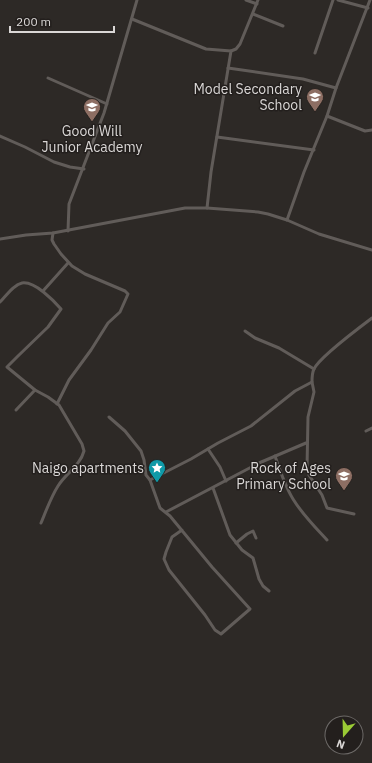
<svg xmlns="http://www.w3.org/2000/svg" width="372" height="763" viewBox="0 0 372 763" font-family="'IBM Plex Sans',sans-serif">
	<rect width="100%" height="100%" fill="#2d2926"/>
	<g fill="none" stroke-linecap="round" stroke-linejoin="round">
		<g stroke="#615c59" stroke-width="3">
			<path d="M 246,0 L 257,4"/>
			<path d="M 338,0 L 368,8"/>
			<path d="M 253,14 L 283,26"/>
			<path d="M 132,19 L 206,49 L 231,51 L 211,172 L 207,208"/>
			<path d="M 231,51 L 236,49 L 240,44 L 258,0"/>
			<path d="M 315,53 L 333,0"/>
			<path d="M 228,68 L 303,79 L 336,88"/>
			<path d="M 48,78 L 107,104"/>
			<path d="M 327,116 L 365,131 L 372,130"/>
			<path d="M 0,136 L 25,147 L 54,162 L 70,167 L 84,169"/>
			<path d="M 217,137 L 314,150"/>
			<path d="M 287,220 L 304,172 L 327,116 L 336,88 L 370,0"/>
			<path d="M 68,231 L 69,204 L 104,113 L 137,0"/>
			<path d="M 53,233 L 52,240 L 54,244 L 61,254 L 72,266 L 85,274 L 125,291 L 128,294 L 120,312 L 108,323 L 91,350 L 69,380 L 57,404"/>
			<path d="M 0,239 L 26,235 L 53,233 L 185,208 L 207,208 L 258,212 L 268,214 L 287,220 L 319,234 L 372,250"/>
			<path d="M 43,291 L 68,263"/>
			<path d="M 0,302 C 6,296 13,285 22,283 C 35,281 54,301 61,309 L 48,327 L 18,356 L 7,367 L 35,390 L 48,397 L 59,405 L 82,444 L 84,451 C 80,466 66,473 58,486 C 51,497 46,511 41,523"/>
			<path d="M 245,331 L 255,338 L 279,348 L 314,369"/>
			<path d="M 312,382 L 314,392 L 308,417 L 307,468 L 309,475 L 322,495 L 327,508 L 354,514"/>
			<path d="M 16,410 L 35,390"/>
			<path d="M 109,417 L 125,431 L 141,451 L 144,460 L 146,475 L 150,480 L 160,508 L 170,516 L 212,567 L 250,609 L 221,634 L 215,630 L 205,615 L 169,570 L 164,559 L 166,552 L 172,537 L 182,530"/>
			<path d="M 366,431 L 372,428"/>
			<path d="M 208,449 L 220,467 L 226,481"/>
			<path d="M 275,456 C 280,471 285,486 293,499 C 302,514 315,527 327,540"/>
			<path d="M 150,480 L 191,459 L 218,443 L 251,426 L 295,391 L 312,382 C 312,378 312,373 314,369 C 319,358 360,327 372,318"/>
			<path d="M 213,488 L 230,535 L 242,550 L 253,558 L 259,579 L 263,586 L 269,591"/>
			<path d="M 166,512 L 259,463 L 306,443"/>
			<path d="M 236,543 L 247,534 L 253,531 L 256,538"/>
		</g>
	</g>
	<defs>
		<symbol id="school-pin" viewBox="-11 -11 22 30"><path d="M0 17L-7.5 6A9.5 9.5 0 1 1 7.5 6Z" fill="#8d6e63" stroke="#231f1d"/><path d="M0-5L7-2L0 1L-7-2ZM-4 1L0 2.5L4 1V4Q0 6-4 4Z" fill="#fff"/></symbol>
		<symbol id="sight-pin" viewBox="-11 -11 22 30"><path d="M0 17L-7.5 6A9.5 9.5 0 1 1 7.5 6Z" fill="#0f9aa8" stroke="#231f1d"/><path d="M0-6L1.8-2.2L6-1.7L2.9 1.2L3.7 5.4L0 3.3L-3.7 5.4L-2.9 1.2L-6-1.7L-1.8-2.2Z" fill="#fff"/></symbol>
	</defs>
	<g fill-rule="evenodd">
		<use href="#school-pin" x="305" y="87" width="20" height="27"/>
		<use href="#school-pin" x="82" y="97" width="20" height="27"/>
		<use href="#sight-pin" x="147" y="458" width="20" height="27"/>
		<use href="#school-pin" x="334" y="466" width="20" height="27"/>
	</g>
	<g text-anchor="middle" stroke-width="3" stroke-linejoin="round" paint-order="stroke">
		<g font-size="14" fill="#dad7d6" stroke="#231f1d" text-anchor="end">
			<text x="302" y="94">Model Secondary<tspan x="302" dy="16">School</tspan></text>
			<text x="92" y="136" text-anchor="middle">Good Will<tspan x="92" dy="16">Junior Academy</tspan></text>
			<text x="144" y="473">Naigo apartments</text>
			<text x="331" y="473">Rock of Ages<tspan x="331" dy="16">Primary School</tspan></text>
		</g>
	</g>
	<g transform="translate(344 735) rotate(200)"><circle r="19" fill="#231f1d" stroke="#6c6967"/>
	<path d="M0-3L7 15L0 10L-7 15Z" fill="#9acb35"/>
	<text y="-6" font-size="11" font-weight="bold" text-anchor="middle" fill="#dad7d6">N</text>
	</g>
	<path d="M10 26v6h104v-6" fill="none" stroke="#dad7d6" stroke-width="2"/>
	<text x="16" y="26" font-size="12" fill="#dad7d6" stroke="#231f1d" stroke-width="3" paint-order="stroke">200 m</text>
</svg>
